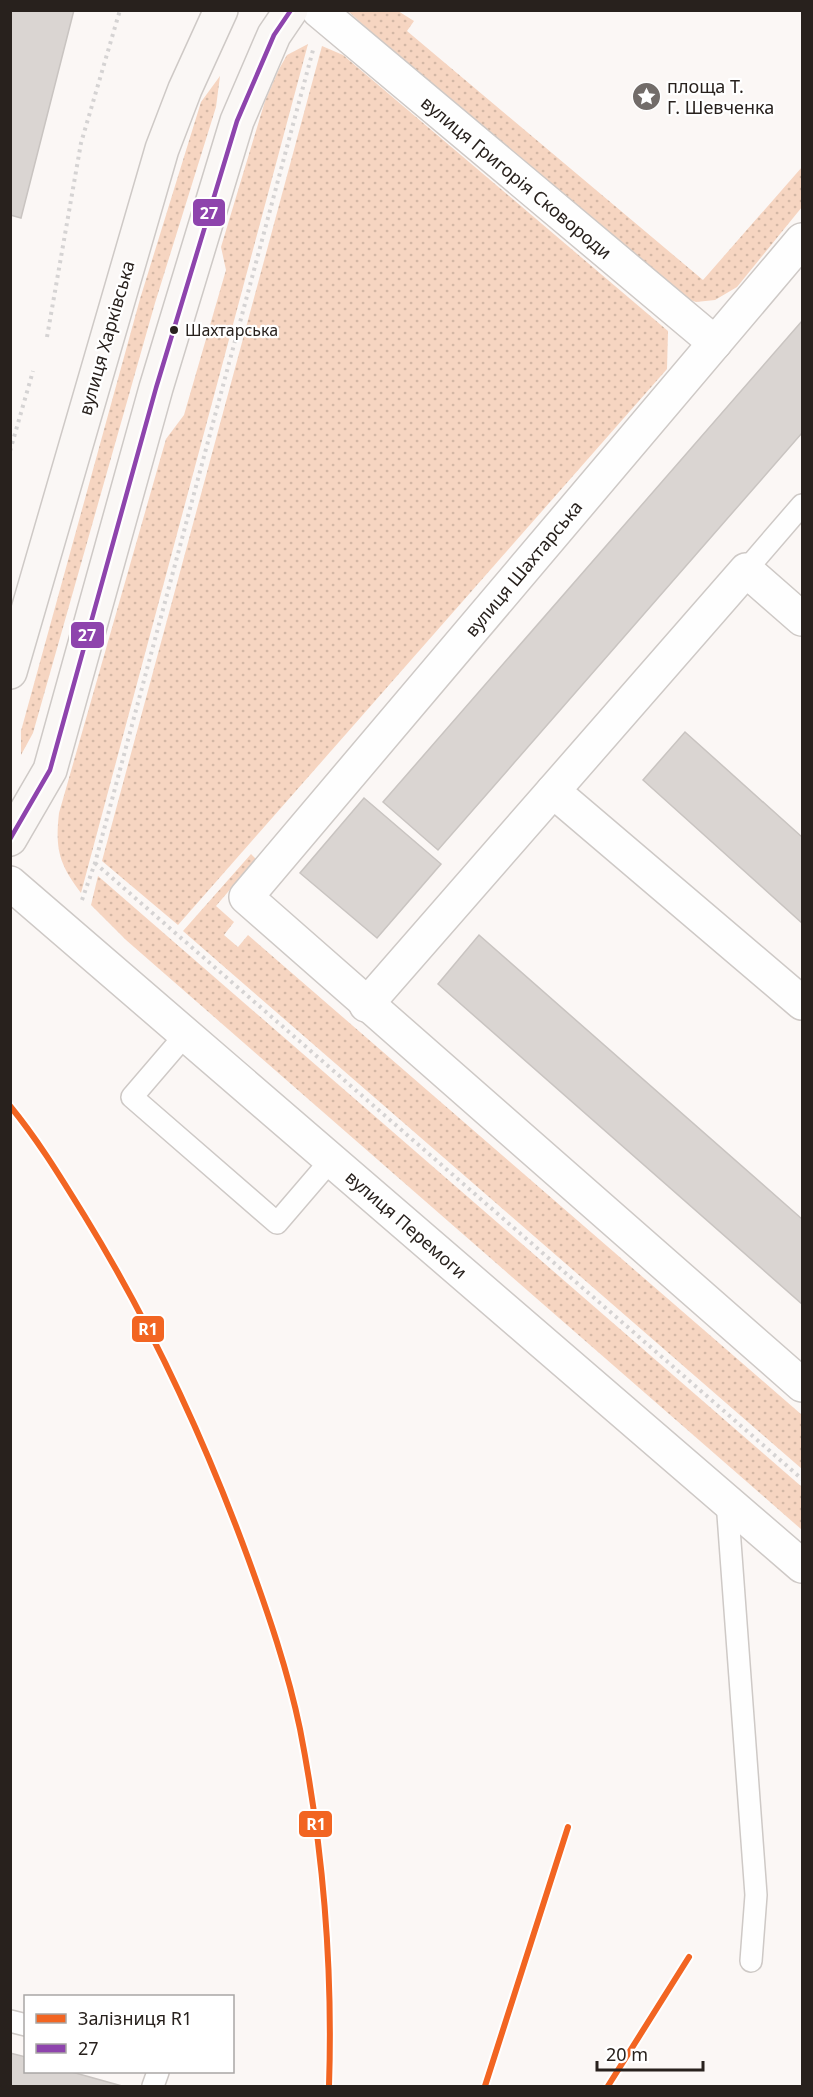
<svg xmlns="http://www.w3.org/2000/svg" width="813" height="2097" viewBox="0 0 813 2097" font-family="'Noto Sans',sans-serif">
	<defs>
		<pattern id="grass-dots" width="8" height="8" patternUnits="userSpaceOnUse" patternTransform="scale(1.5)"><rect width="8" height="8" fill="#f6d5c1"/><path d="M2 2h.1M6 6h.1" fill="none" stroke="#d3b7a5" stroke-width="1.8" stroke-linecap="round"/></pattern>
	</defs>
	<rect width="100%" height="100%" fill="#fbf7f5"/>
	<g fill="url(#grass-dots)">
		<path d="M 348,11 L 398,11 L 414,21 L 407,31 L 703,280 L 802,167 L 802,207 L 737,287 L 715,300 L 696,302 L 687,299 L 392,51 Z"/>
		<path d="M 308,44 L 81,893 C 59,864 55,849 59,813 L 166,439 L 184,415 L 226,270 L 221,247 L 265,101 L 279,69 L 287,55 Z"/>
		<path d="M 322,46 L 343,55 L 668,331 L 667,369 L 178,925 L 102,861 Z"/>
		<path d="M 220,76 L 216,107 L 155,303 L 33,733 L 21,755 L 21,731 L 140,299 L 201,102 Z"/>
		<path d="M 251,854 L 256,859 L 216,906 L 234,922 L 224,935 L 238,947 L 248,935 L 802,1415 L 802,1469 L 183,931 Z"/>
		<path d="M 98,876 L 802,1487 L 802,1530 L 126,940 L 91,905 Z"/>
	</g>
	<g fill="#dad5d2" stroke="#c9c4c1" stroke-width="1.5">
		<path d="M 10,10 L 74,10 L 21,218 L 10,215 Z"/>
		<path d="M 802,321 L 802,433 L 438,850 L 383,802 Z"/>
		<path d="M 685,732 L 802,837 L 802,923 L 643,780 Z"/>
		<path d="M 364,798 L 441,864 L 377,938 L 300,873 Z"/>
		<path d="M 479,935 L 802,1219 L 802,1304 L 438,984 Z"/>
		<path d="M 10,2053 L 26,2057 L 26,2072 L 72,2072 L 122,2086 L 10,2086 Z"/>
	</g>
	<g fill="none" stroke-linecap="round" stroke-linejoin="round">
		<defs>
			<g id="lane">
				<path d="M 746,570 L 802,505"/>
				<path d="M 186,1034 L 132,1097 L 277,1223 L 331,1160"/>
				<path d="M 727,1501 L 756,1895 L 751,1961"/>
				<path d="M 10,2021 L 26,2025"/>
				<path d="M 153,2086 L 158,2072"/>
			</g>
			<g id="street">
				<path d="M 318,10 L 715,343"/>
				<path d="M 802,240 L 246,897 L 802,1385"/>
				<path d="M 553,791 L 802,1003"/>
				<path d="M 10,883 L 802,1566"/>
				<path d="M 366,1005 L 746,570 L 802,619"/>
			</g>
			<g id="secondary">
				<path d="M 10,672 L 162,149 L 185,89 L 221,10"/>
				<path d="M 10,839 L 50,770 L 156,388 L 237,121 L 274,35 L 291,10"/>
			</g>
		</defs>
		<use href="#lane" stroke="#cec9c6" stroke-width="24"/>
		<use href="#street" stroke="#cec9c6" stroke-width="36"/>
		<use href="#secondary" stroke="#cec9c6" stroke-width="36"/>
		<g stroke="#d5d3d3" stroke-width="4" stroke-dasharray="3 4.5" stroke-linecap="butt">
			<path d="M 47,337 L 81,143 L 120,10"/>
			<path d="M 10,451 L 33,371"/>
			<path d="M 95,863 L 802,1479"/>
			<path d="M 82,900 L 95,863 L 313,50"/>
		</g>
		<use href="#lane" stroke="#fefefe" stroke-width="21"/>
		<use href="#street" stroke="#fefefe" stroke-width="33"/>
		<use href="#secondary" stroke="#faf7f5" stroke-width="33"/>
		<defs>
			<path id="bus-1" d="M 10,839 L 50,770 L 156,388 L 237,121 L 274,35 L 291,10"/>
		</defs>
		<use href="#bus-1" stroke="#fff" stroke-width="9"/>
		<use href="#bus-1" stroke="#8e44ad" stroke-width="4.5"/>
		<defs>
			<g id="rail-1">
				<path d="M 10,1106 C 38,1140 61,1178 84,1215 C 151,1324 204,1438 248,1558 C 268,1613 288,1671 300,1729 C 323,1847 333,1966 329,2086"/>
				<path d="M 485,2086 L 568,1827"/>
				<path d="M 608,2086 L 689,1957"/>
			</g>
		</defs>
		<use href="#rail-1" stroke="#fff" stroke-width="10"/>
		<use href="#rail-1" stroke="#f26522" stroke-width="6"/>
	</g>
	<defs>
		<symbol id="sight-disc" viewBox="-11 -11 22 22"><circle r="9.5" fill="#726c69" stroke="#fff"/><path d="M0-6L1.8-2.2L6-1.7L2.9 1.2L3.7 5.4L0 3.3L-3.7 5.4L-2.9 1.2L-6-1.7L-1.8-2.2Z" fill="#fff"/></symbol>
	</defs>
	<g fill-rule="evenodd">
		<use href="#sight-disc" x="630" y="80" width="33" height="33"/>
	</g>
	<circle fill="#28211d" stroke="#fff" stroke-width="2" cx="174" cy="330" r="5"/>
	<g text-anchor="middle" stroke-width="4.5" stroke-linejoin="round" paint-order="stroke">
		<g font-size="16" fill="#28211d" stroke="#fff" text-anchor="start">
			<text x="185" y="336">Шахтарська</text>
		</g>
		<g font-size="18" fill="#28211d" stroke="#fff" text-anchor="start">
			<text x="667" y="93">площа Т.<tspan x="667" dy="21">Г. Шевченка</tspan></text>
		</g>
		<g font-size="18" fill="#28211d" stroke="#fff">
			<text transform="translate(516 178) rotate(40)" y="6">вулиця Григорія Сковороди</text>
			<text transform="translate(107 338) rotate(-74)" y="6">вулиця Харківська</text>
			<text transform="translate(524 569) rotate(-50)" y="6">вулиця Шахтарська</text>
			<text transform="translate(406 1225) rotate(41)" y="6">вулиця Перемоги</text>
		</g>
	</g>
	<g stroke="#fff" stroke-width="2">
		<rect x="192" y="198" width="34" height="29" rx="6" fill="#8e44ad"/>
		<rect x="70" y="621" width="35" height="28" rx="6" fill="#8e44ad"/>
		<rect x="131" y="1315" width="34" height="28" rx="6" fill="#f26522"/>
		<rect x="298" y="1810" width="35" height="28" rx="6" fill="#f26522"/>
	</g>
	<g font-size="16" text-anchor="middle" font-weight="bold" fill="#fff">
		<text x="209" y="219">27</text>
		<text x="87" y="641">27</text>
		<text x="148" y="1335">R1</text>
		<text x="316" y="1830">R1</text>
	</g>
	<rect width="813" height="2097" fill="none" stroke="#28211d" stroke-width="24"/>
	<rect x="24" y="1995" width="210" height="78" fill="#ffffff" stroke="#a9a6a5" stroke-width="1.5"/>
	<rect x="36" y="2014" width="30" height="9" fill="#f26522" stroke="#a9a6a5" stroke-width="1.5"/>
	<text x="78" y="2025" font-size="18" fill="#28211d">Залізниця R1</text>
	<rect x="36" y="2044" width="30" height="9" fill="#8e44ad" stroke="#a9a6a5" stroke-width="1.5"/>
	<text x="78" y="2055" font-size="18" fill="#28211d">27</text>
	<path d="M597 2061v9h106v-9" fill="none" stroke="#28211d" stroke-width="3"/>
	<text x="606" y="2061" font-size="18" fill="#28211d" stroke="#ffffff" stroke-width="4.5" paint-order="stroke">20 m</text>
</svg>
